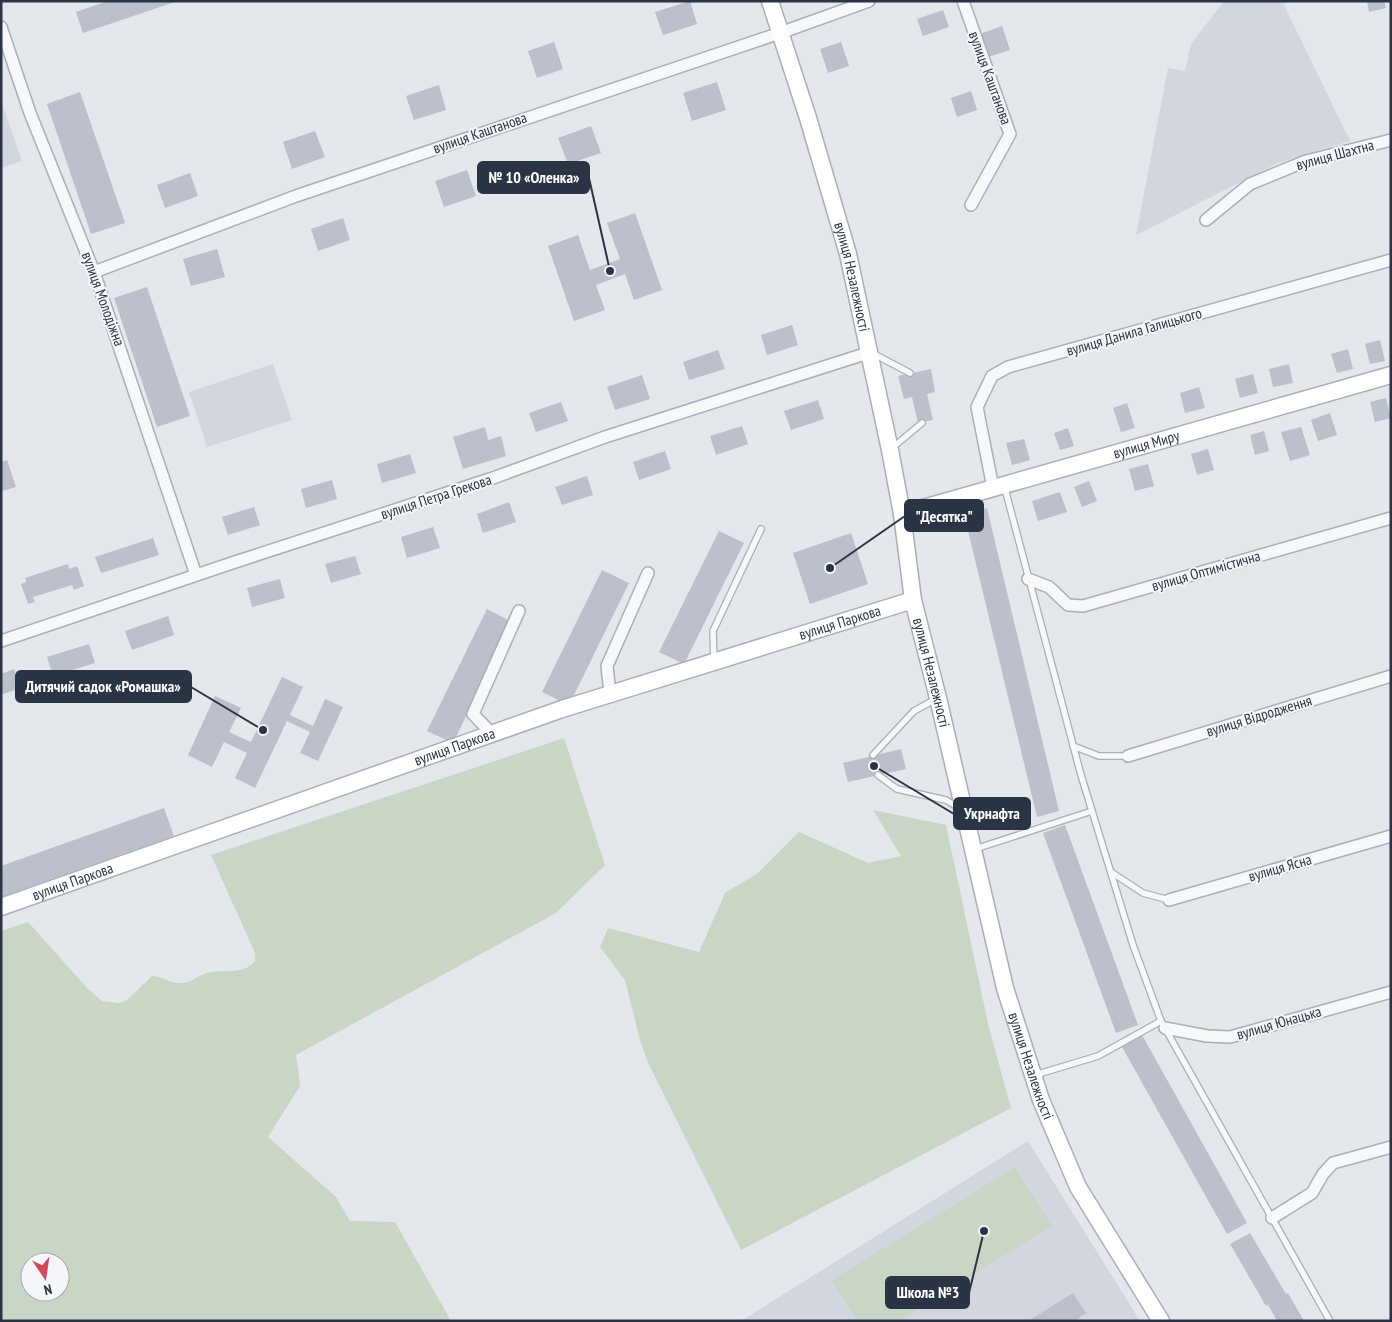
<svg xmlns="http://www.w3.org/2000/svg" width="1392" height="1322" viewBox="0 0 1392 1322" font-family="'PT Sans Narrow',sans-serif">
	<rect width="100%" height="100%" fill="#e4e7ec"/>
	<g fill="#d2d6de">
		<path d="M 1224,1 L 1289,1 L 1284,5 L 1350,141 L 1278,163 L 1136,235 L 1168,68 L 1185,71 L 1191,44 Z"/>
		<path d="M 1,101 L 22,161 L 1,168 Z"/>
		<path d="M 273,364 L 292,420 L 207,447 L 189,392 Z"/>
		<path d="M 1028,1141 L 1140,1321 L 741,1321 Z"/>
	</g>
	<g fill="#c9d6c5" fill-rule="evenodd">
		<path d="M 564,738 L 605,865 L 556,913 L 296,1055 L 300,1086 L 268,1137 L 336,1197 L 350,1221 L 395,1222 L 451,1321 L 1,1321 L 1,931 L 28,922 L 88,989 L 102,1001 L 119,1003 L 127,1000 L 152,976 C 162,976 169,983 178,983 C 191,984 196,976 207,973 C 224,968 243,976 255,961 L 255,953 L 211,855 ZM 30,1262 L 60,1262 L 60,1292 L 30,1292 Z"/>
		<path d="M 873,810 L 946,825 L 989,1028 L 1011,1108 L 741,1250 L 649,1065 L 640,1040 L 625,980 L 600,947 L 608,928 L 699,952 L 725,893 L 758,873 L 799,832 L 868,863 L 901,856 Z"/>
		<path d="M 1015,1167 L 1052,1226 L 898,1321 L 857,1321 L 832,1280 Z"/>
	</g>
	<g fill="#bbc0ca">
		<path d="M 108,1 L 175,1 L 175,2 L 83,33 L 76,12 Z"/>
		<path d="M 690,1 L 697,24 L 663,35 L 655,12 Z"/>
		<path d="M 1367,1 L 1384,1 L 1386,8 L 1369,12 Z"/>
		<path d="M 943,10 L 949,27 L 923,36 L 917,19 Z"/>
		<path d="M 1002,26 L 1010,50 L 988,57 L 980,34 Z"/>
		<path d="M 554,42 L 563,69 L 537,78 L 528,51 Z"/>
		<path d="M 841,42 L 849,66 L 828,73 L 820,49 Z"/>
		<path d="M 717,82 L 726,110 L 692,121 L 683,93 Z"/>
		<path d="M 439,85 L 446,110 L 414,120 L 406,96 Z"/>
		<path d="M 971,91 L 977,110 L 957,117 L 951,98 Z"/>
		<path d="M 80,92 L 125,223 L 91,234 L 47,104 Z"/>
		<path d="M 591,126 L 601,153 L 568,164 L 558,138 Z"/>
		<path d="M 315,131 L 325,157 L 292,169 L 283,142 Z"/>
		<path d="M 467,170 L 476,196 L 444,207 L 435,181 Z"/>
		<path d="M 190,173 L 198,196 L 165,208 L 157,185 Z"/>
		<path d="M 635,213 L 662,290 L 634,300 L 625,274 L 596,285 L 605,310 L 574,321 L 548,246 L 578,235 L 590,270 L 620,259 L 607,223 Z"/>
		<path d="M 343,218 L 350,240 L 318,251 L 311,229 Z"/>
		<path d="M 217,249 L 225,277 L 191,286 L 183,259 Z"/>
		<path d="M 147,287 L 190,416 L 157,427 L 114,298 Z"/>
		<path d="M 792,325 L 798,345 L 767,355 L 761,335 Z"/>
		<path d="M 1380,340 L 1385,361 L 1370,364 L 1365,344 Z"/>
		<path d="M 1348,349 L 1353,369 L 1337,373 L 1331,354 Z"/>
		<path d="M 718,350 L 725,369 L 689,380 L 683,362 Z"/>
		<path d="M 1289,364 L 1293,383 L 1273,387 L 1269,369 Z"/>
		<path d="M 931,369 L 935,392 L 927,394 L 933,420 L 918,423 L 912,397 L 904,399 L 898,376 Z"/>
		<path d="M 1253,374 L 1258,393 L 1240,398 L 1235,379 Z"/>
		<path d="M 642,375 L 650,399 L 615,410 L 607,387 Z"/>
		<path d="M 1199,387 L 1205,408 L 1185,413 L 1180,393 Z"/>
		<path d="M 1386,398 L 1391,418 L 1375,422 L 1370,402 Z"/>
		<path d="M 818,400 L 824,419 L 791,430 L 784,411 Z"/>
		<path d="M 561,402 L 568,421 L 536,432 L 529,413 Z"/>
		<path d="M 1127,403 L 1135,428 L 1121,432 L 1113,408 Z"/>
		<path d="M 1330,413 L 1337,435 L 1318,441 L 1311,420 Z"/>
		<path d="M 742,426 L 748,444 L 716,455 L 710,436 Z"/>
		<path d="M 485,427 L 488,440 L 501,436 L 506,456 L 463,469 L 453,437 Z"/>
		<path d="M 1301,427 L 1310,455 L 1290,461 L 1281,432 Z"/>
		<path d="M 1068,428 L 1074,446 L 1060,450 L 1054,433 Z"/>
		<path d="M 1264,431 L 1269,451 L 1255,455 L 1250,435 Z"/>
		<path d="M 1024,439 L 1030,460 L 1012,465 L 1006,443 Z"/>
		<path d="M 1208,449 L 1214,470 L 1197,475 L 1191,454 Z"/>
		<path d="M 665,451 L 671,469 L 639,480 L 633,462 Z"/>
		<path d="M 410,454 L 416,473 L 382,483 L 377,464 Z"/>
		<path d="M 7,460 L 16,487 L 3,491 L 1,487 L 1,462 Z"/>
		<path d="M 1148,464 L 1154,486 L 1135,491 L 1129,469 Z"/>
		<path d="M 587,476 L 593,495 L 562,505 L 555,487 Z"/>
		<path d="M 332,480 L 337,499 L 306,508 L 301,489 Z"/>
		<path d="M 1089,481 L 1097,501 L 1082,507 L 1074,487 Z"/>
		<path d="M 1060,492 L 1067,512 L 1038,521 L 1032,501 Z"/>
		<path d="M 509,502 L 516,522 L 483,533 L 477,514 Z"/>
		<path d="M 254,507 L 260,525 L 228,535 L 222,517 Z"/>
		<path d="M 987,508 L 1059,811 L 1037,817 L 964,514 Z"/>
		<path d="M 433,527 L 440,548 L 407,558 L 401,537 Z"/>
		<path d="M 719,531 L 744,543 L 684,664 L 659,652 Z"/>
		<path d="M 851,533 L 868,584 L 810,604 L 793,553 Z"/>
		<path d="M 153,538 L 159,555 L 101,573 L 95,557 Z"/>
		<path d="M 355,556 L 361,574 L 331,583 L 325,564 Z"/>
		<path d="M 68,564 L 69,569 L 77,566 L 84,586 L 74,590 L 72,585 L 33,597 L 35,602 L 28,604 L 21,584 L 26,582 L 25,578 Z"/>
		<path d="M 602,570 L 629,583 L 569,705 L 542,692 Z"/>
		<path d="M 280,579 L 285,598 L 252,607 L 247,588 Z"/>
		<path d="M 487,609 L 512,622 L 453,743 L 427,731 Z"/>
		<path d="M 168,616 L 174,635 L 132,650 L 125,631 Z"/>
		<path d="M 89,644 L 95,663 L 53,676 L 47,657 Z"/>
		<path d="M 14,669 L 20,688 L 1,695 L 1,674 Z"/>
		<path d="M 282,677 L 303,687 L 290,715 L 313,726 L 325,699 L 343,707 L 318,761 L 300,753 L 310,732 L 287,721 L 255,788 L 235,778 L 247,753 L 224,742 L 212,767 L 188,755 L 215,696 L 241,708 L 229,732 L 251,742 Z"/>
		<path d="M 901,749 L 906,769 L 848,782 L 843,763 Z"/>
		<path d="M 164,808 L 174,836 L 1,897 L 1,866 Z"/>
		<path d="M 1065,825 L 1138,1025 L 1116,1033 L 1043,833 Z"/>
		<path d="M 1142,1035 L 1247,1223 L 1227,1234 L 1122,1047 Z"/>
		<path d="M 1250,1233 L 1286,1294 L 1288,1293 L 1304,1321 L 1277,1321 L 1268,1305 L 1266,1306 L 1230,1244 Z"/>
		<path d="M 1073,1293 L 1086,1313 L 1074,1321 L 1028,1321 Z"/>
	</g>
	<g fill="none" stroke-linecap="round" stroke-linejoin="round">
		<defs>
			<g id="lane">
				<path d="M 872,353 L 910,373"/>
				<path d="M 892,448 L 922,423"/>
				<path d="M 1004,485 L 1081,775 L 1133,945 L 1161,1021 L 1330,1321"/>
				<path d="M 714,661 L 713,631 L 761,529"/>
				<path d="M 1073,746 L 1099,756 L 1128,756"/>
				<path d="M 873,755 L 914,711 L 936,699"/>
				<path d="M 878,775 L 897,789 L 946,800 L 961,809"/>
				<path d="M 975,849 L 1092,811"/>
				<path d="M 1111,872 L 1143,893 L 1169,900"/>
				<path d="M 1035,1075 L 1098,1056 L 1161,1021"/>
			</g>
			<g id="street">
				<path d="M 963,1 L 1010,134 L 971,205"/>
				<path d="M 1,27 L 30,113 L 94,272 L 196,575"/>
				<path d="M 1206,220 L 1250,184 L 1306,161 L 1391,140"/>
				<path d="M 94,272 L 296,196 L 780,33 L 869,1"/>
				<path d="M 993,488 L 977,407 L 992,376 L 1008,367 L 1391,260"/>
				<path d="M 1028,579 L 1049,587 L 1068,605 L 1083,606 L 1391,518"/>
				<path d="M 1,641 L 235,562 L 493,478 L 605,437 L 871,352"/>
				<path d="M 610,694 L 607,666 L 648,573"/>
				<path d="M 492,734 L 473,714 L 519,611"/>
				<path d="M 1128,756 L 1391,676"/>
				<path d="M 1169,900 L 1391,836"/>
				<path d="M 1165,1028 L 1207,1036 L 1230,1037 L 1391,992"/>
				<path d="M 1272,1218 L 1312,1193 L 1323,1174 L 1333,1163 L 1391,1147"/>
			</g>
			<g id="secondary">
				<path id="s1" d="M 770,1 L 808,118 L 848,254 L 890,450 L 902,514 L 913,600 L 938,698 L 1005,988 L 1041,1100 L 1078,1187 L 1161,1321"/>
				<path id="s2" d="M 902,514 L 1391,375"/>
				<path id="s3" d="M 1,907 L 562,709 L 913,600"/>
			</g>
		</defs>
		<use href="#lane" stroke="#a9aeb7" stroke-width="8"/>
		<use href="#street" stroke="#a9aeb7" stroke-width="14"/>
		<use href="#secondary" stroke="#a9aeb7" stroke-width="19"/>
		<use href="#lane" stroke="#f7f8fa" stroke-width="5.5"/>
		<use href="#street" stroke="#f7f8fa" stroke-width="11"/>
		<use href="#secondary" stroke="#fff" stroke-width="16"/>
	</g>
	<g text-anchor="middle" stroke-width="4" stroke-linejoin="round" paint-order="stroke">
		<g font-size="15" fill="#2b3445" stroke="#f4f6f9">
			<text transform="translate(990 78) rotate(70)" y="5">вулиця Каштанова</text>
			<text transform="translate(480 133) rotate(-19)" y="5">вулиця Каштанова</text>
			<text transform="translate(1335 155) rotate(-15)" y="5">вулиця Шахтна</text>
			<text dy="5" stroke="none"><textPath href="#s1" startOffset="288">вулиця Незалежності</textPath></text>
			<text transform="translate(103 299) rotate(70)" y="5">вулиця Молодіжна</text>
			<text transform="translate(1134 332) rotate(-16)" y="5">вулиця Данила Галицького</text>
			<text dy="5" stroke="none"><textPath href="#s2" startOffset="254">вулиця Миру</textPath></text>
			<text transform="translate(436 497) rotate(-18)" y="5">вулиця Петра Грекова</text>
			<text transform="translate(1206 571) rotate(-16)" y="5">вулиця Оптимістична</text>
			<text dy="5" stroke="none"><textPath href="#s3" startOffset="886">вулиця Паркова</textPath></text>
			<text dy="5" stroke="none"><textPath href="#s1" startOffset="692">вулиця Незалежності</textPath></text>
			<text transform="translate(1259 716) rotate(-17)" y="5">вулиця Відродження</text>
			<text dy="5" stroke="none"><textPath href="#s3" startOffset="481">вулиця Паркова</textPath></text>
			<text transform="translate(1280 868) rotate(-16)" y="5">вулиця Ясна</text>
			<text dy="5" stroke="none"><textPath href="#s3" startOffset="76">вулиця Паркова</textPath></text>
			<text transform="translate(1279 1023) rotate(-16)" y="5">вулиця Юнацька</text>
			<text dy="5" stroke="none"><textPath href="#s1" startOffset="1098">вулиця Незалежності</textPath></text>
		</g>
	</g>
	<path fill="none" stroke="#2b3445" stroke-width="2" d="M610 271L589 178M830 568L905 516M263 730L191 687M874 766L954 814M984 1231L969 1293"/>
	<g fill="#2b3445" stroke="#f4f6f9" stroke-width="2">
		<circle cx="610" cy="271" r="5"/>
		<circle cx="830" cy="568" r="5"/>
		<circle cx="263" cy="730" r="5"/>
		<circle cx="874" cy="766" r="5"/>
		<circle cx="984" cy="1231" r="5"/>
	</g>
	<g fill="#2b3445" stroke="#2b3445" stroke-width="2">
		<rect x="478" y="162" width="111" height="31" rx="5"/>
		<rect x="905" y="500" width="78" height="31" rx="5"/>
		<rect x="16" y="671" width="175" height="31" rx="5"/>
		<rect x="954" y="798" width="76" height="31" rx="5"/>
		<rect x="886" y="1277" width="83" height="31" rx="5"/>
	</g>
	<g font-size="16" text-anchor="middle" font-weight="bold" fill="#fff">
		<text x="534" y="183">№ 10 «Оленка»</text>
		<text x="944" y="522">"Десятка"</text>
		<text x="103" y="692">Дитячий садок «Ромашка»</text>
		<text x="992" y="819">Укрнафта</text>
		<text x="928" y="1298">Школа №3</text>
	</g>
	<rect width="1392" height="1322" fill="none" stroke="#2b3445" stroke-width="5"/>
	<g transform="translate(45 1277) rotate(167)"><circle r="24" fill="#f4f6f9" stroke="#a4a8b1"/>
	<path d="M0-4L9 19L0 12L-9 19Z" fill="#d1495b"/>
	<text y="-8" font-size="14" font-weight="bold" text-anchor="middle" fill="#2b3445">N</text>
	</g>
</svg>
